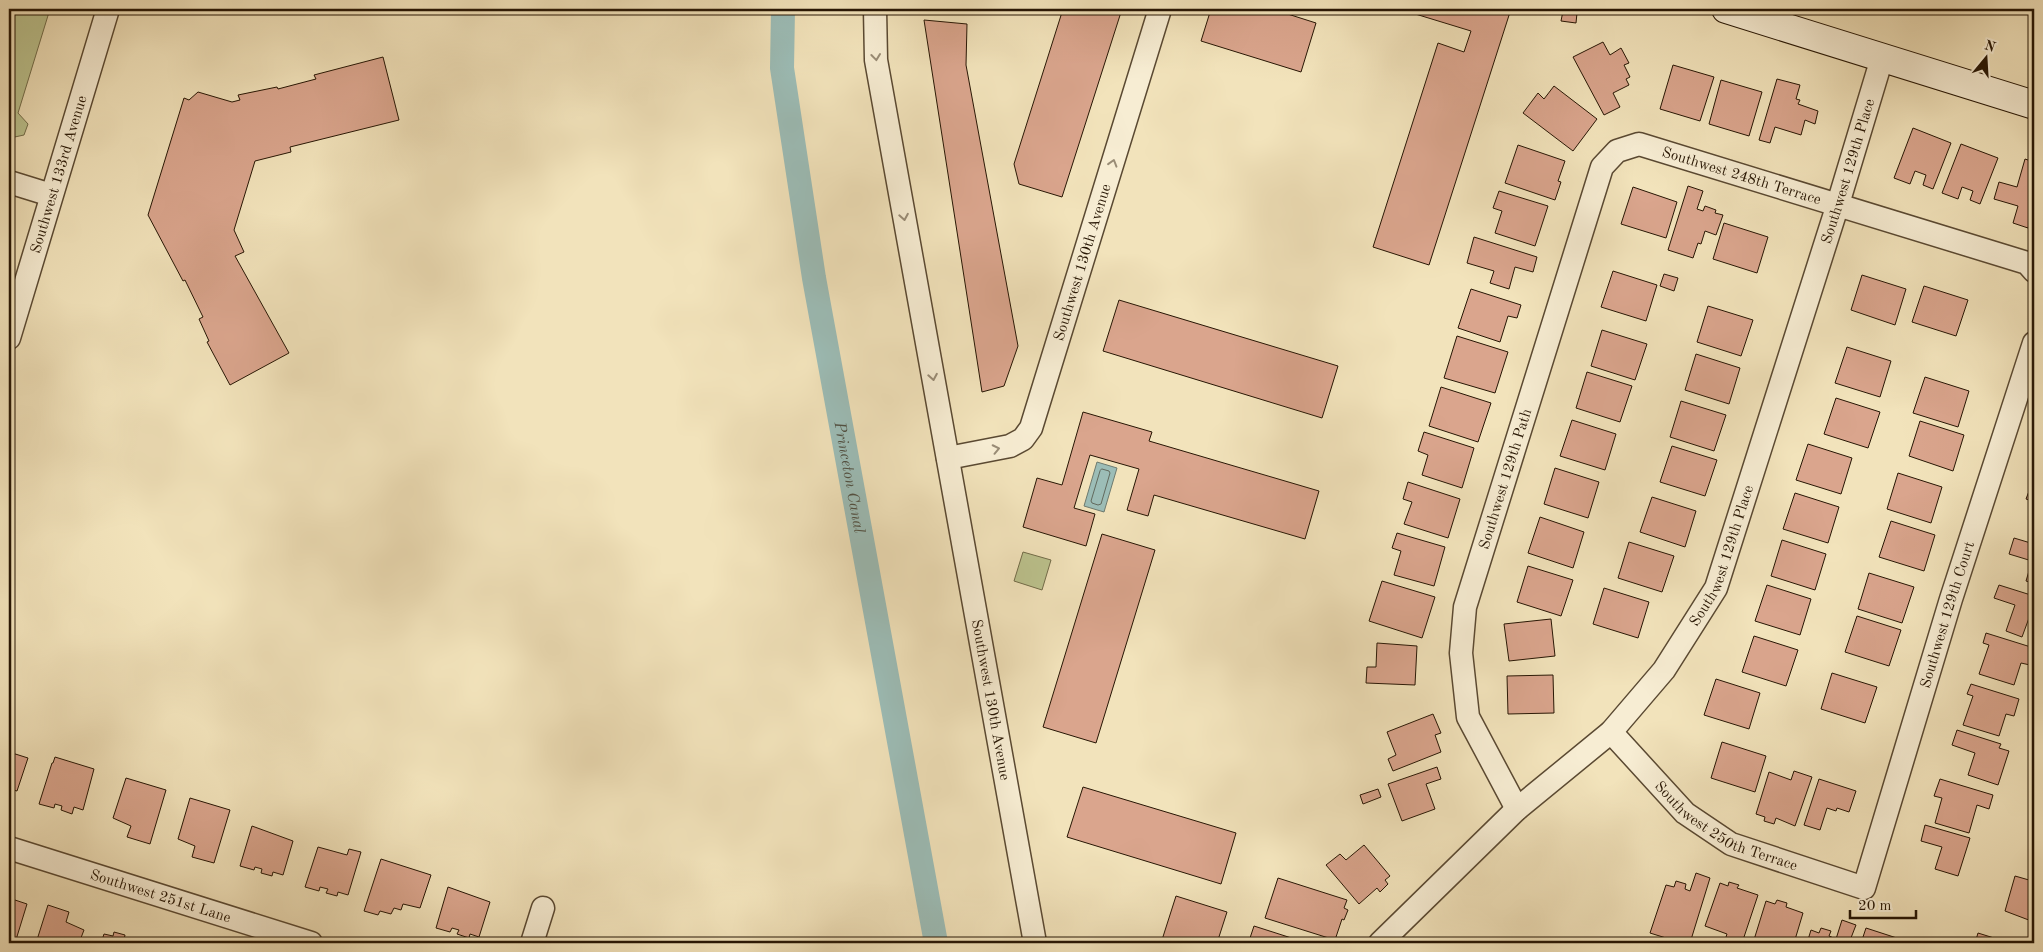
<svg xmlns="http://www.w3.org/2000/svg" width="2043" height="952" viewBox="0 0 2043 952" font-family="'Old Standard TT',serif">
	<rect width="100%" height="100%" fill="#f2e3bb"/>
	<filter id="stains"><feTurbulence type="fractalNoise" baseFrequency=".004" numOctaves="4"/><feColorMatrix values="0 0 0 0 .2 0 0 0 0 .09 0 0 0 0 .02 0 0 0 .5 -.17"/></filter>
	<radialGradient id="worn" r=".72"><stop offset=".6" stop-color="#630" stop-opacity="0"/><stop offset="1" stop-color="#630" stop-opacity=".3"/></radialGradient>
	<g fill="#bcc38e" stroke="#726c49">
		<path d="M 9,9 L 50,9 L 18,113 L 28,124 L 24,135 L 10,138 Z"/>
		<path d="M 1023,552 L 1051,560 L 1042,590 L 1014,581 Z"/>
	</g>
	<path fill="#9cbdb7" stroke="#6d7a6f" d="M 1097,462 L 1117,468 L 1104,512 L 1084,506 Z"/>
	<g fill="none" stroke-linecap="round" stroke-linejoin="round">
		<path stroke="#626a5e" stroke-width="1" d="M 1102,469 L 1109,471 L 1110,473 L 1101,504 L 1098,505 L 1092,503 L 1091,501 L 1100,471 Z"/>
		<path stroke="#9cbdb7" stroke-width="24" id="s1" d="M 783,9 L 782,68 L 814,278 L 936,943"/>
	</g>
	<g fill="#daa58d" stroke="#271604">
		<path d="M 915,9 L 972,9 L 972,11 Z"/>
		<path d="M 1063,9 L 1122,9 L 1062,197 L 1019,184 L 1014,164 Z"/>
		<path d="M 1211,9 L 1272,9 L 1316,23 L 1301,72 L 1201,41 Z"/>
		<path d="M 1399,9 L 1511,9 L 1429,265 L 1373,247 L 1438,43 L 1464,52 L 1471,31 Z"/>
		<path d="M 1563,11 L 1577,13 L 1576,23 L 1561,21 Z"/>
		<path d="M 924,20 L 967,24 L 966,65 L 1018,346 L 1004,386 L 982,392 Z"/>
		<path d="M 1603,42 L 1610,55 L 1621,48 L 1629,63 L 1624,65 L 1630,77 L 1626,79 L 1629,85 L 1613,93 L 1620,107 L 1604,115 L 1573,57 Z"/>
		<path d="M 383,57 L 399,120 L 290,147 L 291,152 L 255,161 L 234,230 L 244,252 L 235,256 L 289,353 L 230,385 L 207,342 L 209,341 L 199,319 L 203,317 L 185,280 L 183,281 L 148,215 L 184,98 L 189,100 L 198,92 L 232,102 L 240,100 L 238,95 L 277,87 L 278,89 L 316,79 L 314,75 Z"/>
		<path d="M 1673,65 L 1714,77 L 1700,121 L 1660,109 Z"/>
		<path d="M 1777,79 L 1800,85 L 1796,99 L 1800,100 L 1798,104 L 1818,111 L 1815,124 L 1805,120 L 1801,135 L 1775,127 L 1770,143 L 1759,140 Z"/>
		<path d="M 1721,80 L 1762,92 L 1749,136 L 1709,124 Z"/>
		<path d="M 1554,86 L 1597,119 L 1573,151 L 1523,113 L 1538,93 L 1544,99 Z"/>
		<path d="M 1913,128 L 1951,143 L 1933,189 L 1923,185 L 1926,175 L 1915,171 L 1910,184 L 1894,178 Z"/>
		<path d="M 1961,144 L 1998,158 L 1980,204 L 1970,200 L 1973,191 L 1962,187 L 1958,199 L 1942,193 Z"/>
		<path d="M 1518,145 L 1565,161 L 1558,181 L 1561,182 L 1555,200 L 1505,183 Z"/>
		<path d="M 2025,159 L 2034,162 L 2034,208 L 2028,228 L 2013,223 L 2018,206 L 1994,199 L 1999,182 L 2017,187 Z"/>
		<path d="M 1688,186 L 1703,191 L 1697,209 L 1703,211 L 1705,206 L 1716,210 L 1715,213 L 1723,215 L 1716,235 L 1705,231 L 1701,244 L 1698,243 L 1693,258 L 1668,250 Z"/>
		<path d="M 1633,187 L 1677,202 L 1666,238 L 1621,224 Z"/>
		<path d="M 1499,191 L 1548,206 L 1535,246 L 1495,233 L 1502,211 L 1493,208 Z"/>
		<path d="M 1724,223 L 1768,237 L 1757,273 L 1713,259 Z"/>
		<path d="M 1474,237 L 1537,257 L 1533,272 L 1515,267 L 1509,289 L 1490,283 L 1494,271 L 1467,263 Z"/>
		<path d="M 1613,271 L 1657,285 L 1646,321 L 1601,307 Z"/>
		<path d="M 1664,274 L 1678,278 L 1674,291 L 1660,286 Z"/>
		<path d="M 1862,275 L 1906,289 L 1895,325 L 1851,310 Z"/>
		<path d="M 1924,286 L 1968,300 L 1956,336 L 1912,322 Z"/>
		<path d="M 1471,289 L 1521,305 L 1517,318 L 1508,316 L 1500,342 L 1458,328 Z"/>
		<path d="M 1119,300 L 1338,366 L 1322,418 L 1103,351 Z"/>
		<path d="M 1708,306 L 1753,320 L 1741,356 L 1697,342 Z"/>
		<path d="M 1602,330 L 1647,344 L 1635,380 L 1591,366 Z"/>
		<path d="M 1457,336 L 1508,352 L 1495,393 L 1444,378 Z"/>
		<path d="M 1847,347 L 1891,361 L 1880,397 L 1835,383 Z"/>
		<path d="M 1696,354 L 1740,368 L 1729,404 L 1685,390 Z"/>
		<path d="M 1587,372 L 1632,386 L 1620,422 L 1576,408 Z"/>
		<path d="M 1925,377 L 1969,391 L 1958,427 L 1913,413 Z"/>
		<path d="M 1441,387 L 1491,403 L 1478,442 L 1429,426 Z"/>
		<path d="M 1836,398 L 1880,412 L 1868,448 L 1824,434 Z"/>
		<path d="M 1681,401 L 1726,415 L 1714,451 L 1670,437 Z"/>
		<path d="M 1083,412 L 1152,432 L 1149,441 L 1319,491 L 1305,539 L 1154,495 L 1148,516 L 1127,510 L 1139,469 L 1090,455 L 1074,508 L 1095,514 L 1086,546 L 1023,527 L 1037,478 L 1062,485 Z"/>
		<path d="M 1572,420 L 1616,434 L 1605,470 L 1560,456 Z"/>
		<path d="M 1920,421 L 1964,435 L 1953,471 L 1909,456 Z"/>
		<path d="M 1424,432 L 1474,448 L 1462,488 L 1422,475 L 1428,455 L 1418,451 Z"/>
		<path d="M 1808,444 L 1852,458 L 1841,494 L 1796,480 Z"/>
		<path d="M 1672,446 L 1717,460 L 1705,496 L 1660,482 Z"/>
		<path d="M 1555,468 L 1599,482 L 1588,518 L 1544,504 Z"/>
		<path d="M 1898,473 L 1942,487 L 1931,523 L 1887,509 Z"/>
		<path d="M 1408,482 L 1460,499 L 1448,538 L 1404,524 L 1412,502 L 1403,499 Z"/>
		<path d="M 2031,486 L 2034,487 L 2034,502 L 2026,499 Z"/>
		<path d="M 1795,493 L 1839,507 L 1828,543 L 1783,529 Z"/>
		<path d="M 1652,497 L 1696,511 L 1685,547 L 1640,532 Z"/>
		<path d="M 1540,517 L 1584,532 L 1573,568 L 1528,553 Z"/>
		<path d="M 1891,521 L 1935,535 L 1924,571 L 1879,557 Z"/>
		<path d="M 1397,533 L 1445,547 L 1434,586 L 1394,575 L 1401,551 L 1392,548 Z"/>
		<path d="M 1102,534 L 1155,550 L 1096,743 L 1043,727 Z"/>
		<path d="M 2014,538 L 2034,544 L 2034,584 L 2026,581 L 2032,561 L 2009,554 Z"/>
		<path d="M 1782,540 L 1826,554 L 1815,590 L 1771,576 Z"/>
		<path d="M 1629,542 L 1674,556 L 1662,592 L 1618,578 Z"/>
		<path d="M 1528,566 L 1573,580 L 1561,616 L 1517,602 Z"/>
		<path d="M 1869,573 L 1914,587 L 1902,623 L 1858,609 Z"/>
		<path d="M 1382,581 L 1435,597 L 1422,638 L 1369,621 Z"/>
		<path d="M 1767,585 L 1811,599 L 1800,635 L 1755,621 Z"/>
		<path d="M 1999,585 L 2034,596 L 2034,619 L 2029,618 L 2022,637 L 2006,631 L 2015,605 L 1994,598 Z"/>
		<path d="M 1604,588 L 1649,602 L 1638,638 L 1593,624 Z"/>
		<path d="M 1857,616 L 1901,630 L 1889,666 L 1845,652 Z"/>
		<path d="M 1551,619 L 1555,656 L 1509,661 L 1504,624 Z"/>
		<path d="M 1986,633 L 2034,648 L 2030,665 L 2021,663 L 2014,685 L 1979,674 L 1989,645 L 1983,643 Z"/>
		<path d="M 1754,636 L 1798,650 L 1786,686 L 1742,672 Z"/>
		<path d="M 1377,643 L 1417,646 L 1415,685 L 1366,683 L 1367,667 L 1376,667 Z"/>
		<path d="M 1832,673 L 1877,687 L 1865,723 L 1821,709 Z"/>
		<path d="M 1553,675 L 1554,713 L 1508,714 L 1507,676 Z"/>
		<path d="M 1716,679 L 1760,693 L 1749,729 L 1704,715 Z"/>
		<path d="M 1971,684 L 2019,699 L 2014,716 L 2006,714 L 1999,736 L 1963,725 L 1973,696 L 1967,694 Z"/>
		<path d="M 1433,714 L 1441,733 L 1435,735 L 1441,752 L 1393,771 L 1388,759 L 1396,755 L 1387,732 Z"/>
		<path d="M 1957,730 L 2001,744 L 1999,748 L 2009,751 L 1998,785 L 1968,775 L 1975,753 L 1952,745 Z"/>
		<path d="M 1722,742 L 1766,756 L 1755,792 L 1711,778 Z"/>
		<path d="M 9,752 L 28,758 L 17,791 L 9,789 Z"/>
		<path d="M 55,757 L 94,769 L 83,810 L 74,807 L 72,814 L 61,810 L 62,806 L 55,804 L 54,808 L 39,804 L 52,763 L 53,763 Z"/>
		<path d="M 1437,767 L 1441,779 L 1426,784 L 1435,809 L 1402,821 L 1388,784 Z"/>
		<path d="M 1794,771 L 1812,777 L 1795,826 L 1776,818 L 1774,824 L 1764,821 L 1765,817 L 1756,814 L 1769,772 L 1791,780 Z"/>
		<path d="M 126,778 L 166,790 L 150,844 L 127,837 L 131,826 L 113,818 Z"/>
		<path d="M 1819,779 L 1856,791 L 1849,812 L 1837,808 L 1836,811 L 1827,808 L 1820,830 L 1804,825 Z"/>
		<path d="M 1940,779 L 1993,795 L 1989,809 L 1977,805 L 1969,833 L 1935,823 L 1942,798 L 1934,796 Z"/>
		<path d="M 1083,787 L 1236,833 L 1221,884 L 1067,837 Z"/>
		<path d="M 1378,789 L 1381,797 L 1363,804 L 1360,795 Z"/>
		<path d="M 190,798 L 230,810 L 214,863 L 192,857 L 195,846 L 178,839 Z"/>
		<path d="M 1925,825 L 1970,838 L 1958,876 L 1935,869 L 1942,847 L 1921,841 Z"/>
		<path d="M 252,826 L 293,841 L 283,875 L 273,872 L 272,876 L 261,873 L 262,869 L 255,867 L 254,870 L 240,866 Z"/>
		<path d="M 1364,845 L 1390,876 L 1385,880 L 1388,884 L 1380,892 L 1377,888 L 1359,904 L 1326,865 L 1340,854 L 1346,860 Z"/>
		<path d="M 318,847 L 347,855 L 349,849 L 361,852 L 348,895 L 338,892 L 337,896 L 326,893 L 328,889 L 320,887 L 319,891 L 305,887 Z"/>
		<path d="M 381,859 L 431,875 L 420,908 L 403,904 L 401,910 L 394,908 L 391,914 L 380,911 L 378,915 L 364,911 Z"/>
		<path d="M 1696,873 L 1710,878 L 1690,943 L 1682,943 L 1650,933 L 1666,885 L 1674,887 L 1676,881 L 1686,884 L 1685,889 L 1690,891 Z"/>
		<path d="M 2030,875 L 2034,876 L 2034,922 L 2005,911 L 2015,876 L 2029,880 Z"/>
		<path d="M 1278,878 L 1347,900 L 1344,908 L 1348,910 L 1344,920 L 1342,919 L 1335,940 L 1265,918 Z"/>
		<path d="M 1729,882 L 1739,885 L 1737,888 L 1758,895 L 1742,943 L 1724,943 L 1727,934 L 1705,926 L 1720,883 L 1728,886 Z"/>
		<path d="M 448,887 L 490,902 L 479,937 L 470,934 L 469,938 L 457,934 L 459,930 L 452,928 L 450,932 L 436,928 Z"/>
		<path d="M 1176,896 L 1227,912 L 1217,943 L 1161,943 Z"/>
		<path d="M 12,899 L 27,904 L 15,943 L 9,943 L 9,903 L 11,904 Z"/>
		<path d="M 1777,900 L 1787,903 L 1786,907 L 1803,913 L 1794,943 L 1753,943 L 1766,901 L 1775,904 Z"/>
		<path d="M 48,905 L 69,912 L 66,922 L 84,930 L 79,943 L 36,943 Z"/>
		<path d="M 1842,920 L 1856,925 L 1849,943 L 1807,943 L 1811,930 L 1819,933 L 1821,928 L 1831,931 L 1829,936 L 1836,939 Z"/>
		<path d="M 1254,926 L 1307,943 L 1256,943 L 1249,941 Z"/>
		<path d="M 1866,928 L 1906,941 L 1905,943 L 1861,943 Z"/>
		<path d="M 114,932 L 125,935 L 124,940 L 131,942 L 132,938 L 147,942 L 146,943 L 101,943 L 104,934 L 113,936 Z"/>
		<path d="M 1978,933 L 2010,943 L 1975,943 Z"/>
	</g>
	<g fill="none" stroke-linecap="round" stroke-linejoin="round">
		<defs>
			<g id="street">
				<path id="s2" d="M 875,9 L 876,60 L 1035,943"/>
				<path d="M 9,182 L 51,195"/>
				<path id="s3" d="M 9,338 L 108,9"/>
				<path id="s4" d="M 948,458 L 1010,446 L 1023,439 L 1031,428 L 1160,9"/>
				<path id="s5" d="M 1611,732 L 1685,813 L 1731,844 L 1864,888 L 1951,599 L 2034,343"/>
				<path id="s6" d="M 1517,809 L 1468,717 L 1461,653 L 1465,607 L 1602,167 L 1617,151 L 1639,144 L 2027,263 L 2034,271"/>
				<path id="s7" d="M 9,848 L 311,943"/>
				<path d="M 532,943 L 543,908"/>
				<path id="s8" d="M 1380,943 L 1517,809 L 1611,732 L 1664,670 L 1716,588 L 1838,204 L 1882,58"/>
			</g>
			<path id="secondary" d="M 1726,9 L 2034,105"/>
		</defs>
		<use href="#street" stroke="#5a4932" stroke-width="25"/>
		<use href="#secondary" stroke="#271604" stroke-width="30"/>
		<use href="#street" stroke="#f7edd3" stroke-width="22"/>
		<use href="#secondary" stroke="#f7edd3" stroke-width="28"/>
	</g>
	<defs><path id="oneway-chevron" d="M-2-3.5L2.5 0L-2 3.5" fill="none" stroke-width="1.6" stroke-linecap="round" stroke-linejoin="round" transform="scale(1.25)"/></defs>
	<g stroke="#998c76">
		<use href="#oneway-chevron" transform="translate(876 57) rotate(83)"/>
		<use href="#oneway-chevron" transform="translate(1113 163) rotate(-73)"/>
		<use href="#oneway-chevron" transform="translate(904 217) rotate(80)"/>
		<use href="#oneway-chevron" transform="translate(933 377) rotate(80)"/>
		<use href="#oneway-chevron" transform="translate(996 449) rotate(-12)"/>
	</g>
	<g text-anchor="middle" stroke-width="4" stroke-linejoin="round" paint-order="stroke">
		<g font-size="15" fill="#271604" stroke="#f7edd3">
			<text dy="5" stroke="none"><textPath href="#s8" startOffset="929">Southwest 129th Place</textPath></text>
			<text dy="5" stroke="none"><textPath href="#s3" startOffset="171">Southwest 133rd Avenue</textPath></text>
			<text dy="5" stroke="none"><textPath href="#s6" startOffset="828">Southwest 248th Terrace</textPath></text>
			<text dy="5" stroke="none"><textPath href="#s4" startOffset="265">Southwest 130th Avenue</textPath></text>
			<text dy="5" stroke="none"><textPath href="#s6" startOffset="349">Southwest 129th Path</textPath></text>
			<text dy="5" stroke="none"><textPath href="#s8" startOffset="524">Southwest 129th Place</textPath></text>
			<text dy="5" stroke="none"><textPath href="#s5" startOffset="591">Southwest 129th Court</textPath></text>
			<text dy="5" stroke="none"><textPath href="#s2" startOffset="701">Southwest 130th Avenue</textPath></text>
			<text dy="5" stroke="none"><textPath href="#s5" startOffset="152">Southwest 250th Terrace</textPath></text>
			<text dy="5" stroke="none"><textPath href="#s7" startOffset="159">Southwest 251st Lane</textPath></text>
		</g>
		<g font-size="16" font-style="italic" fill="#505043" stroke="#f7edd3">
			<text dy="6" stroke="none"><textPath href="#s1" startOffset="474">Princeton Canal</textPath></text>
		</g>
	</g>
	<rect width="2043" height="952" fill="none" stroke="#f2e3bb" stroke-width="30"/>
	<rect x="10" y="10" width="2023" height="932" fill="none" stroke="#271604" stroke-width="2.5"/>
	<rect x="15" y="15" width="2013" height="922" fill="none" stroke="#271604"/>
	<g transform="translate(1986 58) rotate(18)" stroke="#f7edd3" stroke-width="4" paint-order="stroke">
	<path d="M0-4L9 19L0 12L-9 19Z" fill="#271604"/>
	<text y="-8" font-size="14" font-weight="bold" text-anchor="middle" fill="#271604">N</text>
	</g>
	<path d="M1850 910v8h66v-8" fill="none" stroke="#271604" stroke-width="2.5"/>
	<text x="1858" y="910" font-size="15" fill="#271604" stroke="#f7edd3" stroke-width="4" paint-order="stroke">20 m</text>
	<rect width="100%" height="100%" filter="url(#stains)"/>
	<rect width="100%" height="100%" fill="url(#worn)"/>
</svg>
